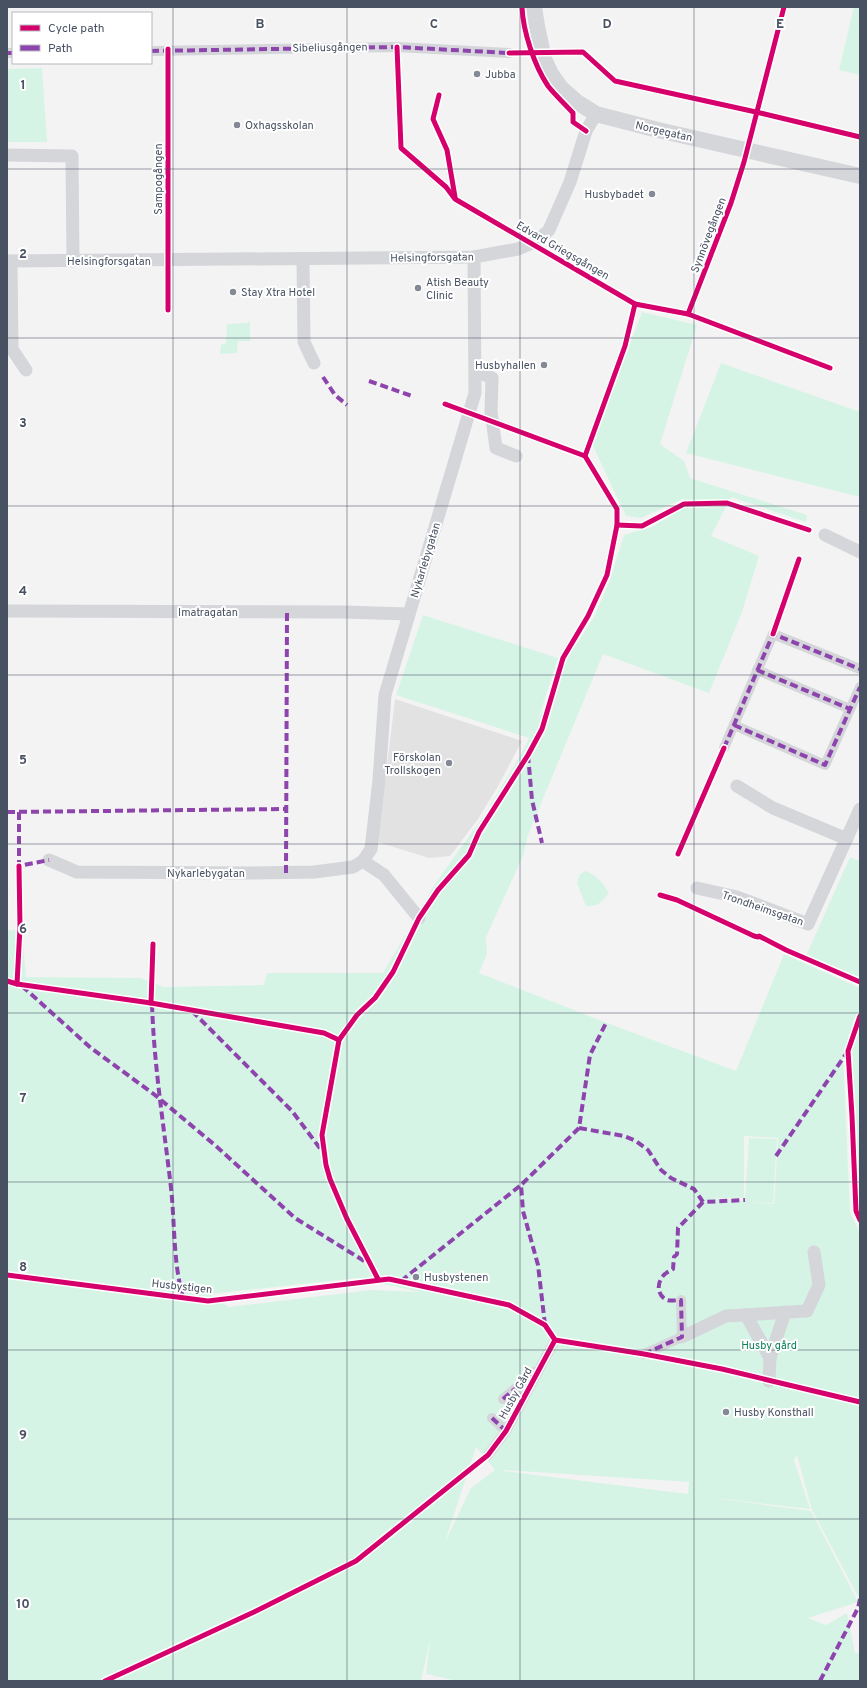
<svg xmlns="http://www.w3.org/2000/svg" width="867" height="1688" viewBox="0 0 867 1688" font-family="Overpass,sans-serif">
	<rect width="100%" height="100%" fill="#f4f3f3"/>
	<path fill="#e2e2e3" d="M 395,699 L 522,741 L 498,786 L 478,819 L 450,856 L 429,858 L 378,842 Z"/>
	<g fill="#d6f4e6" fill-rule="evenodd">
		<path d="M 854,7 L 860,7 L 860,75 L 839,70 Z"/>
		<path d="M 42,68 L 47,142 L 7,142 L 7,69 Z"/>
		<path d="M 642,312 L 697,325 L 660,444 L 684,461 L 690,478 L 807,515 L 806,522 L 731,497 L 711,536 L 759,556 L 742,612 L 709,693 L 603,654 L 528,835 L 523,856 L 486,937 L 487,954 L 479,973 L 594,1018 L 736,1071 L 784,954 L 860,988 L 860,1213 L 858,1206 L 852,1051 L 843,1055 L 850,1212 L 860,1233 L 860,1426 L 858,1423 L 860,1429 L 860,1600 L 812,1510 L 797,1455 L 794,1460 L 810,1509 L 707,1497 L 811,1511 L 858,1602 L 808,1618 L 826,1625 L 847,1613 L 855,1653 L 860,1653 L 860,1681 L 457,1681 L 426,1674 L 430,1640 L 421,1681 L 7,1681 L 7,930 L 22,931 L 26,977 L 140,978 L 164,987 L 264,985 L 267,973 L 383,973 L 435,884 L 485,814 L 523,751 L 529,738 L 396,695 L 423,615 L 558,658 L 538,720 L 568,657 L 594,617 L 610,580 L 624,535 L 652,527 L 682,509 L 685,498 L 641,518 L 626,516 L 592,444 ZM 744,1136 L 778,1138 L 774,1204 L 750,1202 L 773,1203 L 777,1139 L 749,1138 L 745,1201 L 709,1198 L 744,1198 ZM 358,1278 L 419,1292 L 371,1290 L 229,1307 L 209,1294 ZM 476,1447 L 495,1470 L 471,1488 L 445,1542 ZM 504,1470 L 689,1482 L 688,1494 L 504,1471 Z"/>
		<path d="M 250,321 L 250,341 L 238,341 L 237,353 L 220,354 L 221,345 L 226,343 L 227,324 L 247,323 Z"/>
		<path d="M 721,363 L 860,412 L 860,497 L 686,453 Z"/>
		<path d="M 850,857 L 860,861 L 860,979 L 806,956 Z"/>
		<path d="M 586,871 C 598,876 603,883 609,893 C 602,902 597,907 586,906 L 577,883 L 580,874 Z"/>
	</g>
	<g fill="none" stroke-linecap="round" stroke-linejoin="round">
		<g stroke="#d4d6da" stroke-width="10">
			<path d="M 151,51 L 397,47 L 509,53"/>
			<path d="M 7,53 L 13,53"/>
			<path d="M 757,670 L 850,709"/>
			<path d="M 734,725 L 825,765 L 860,687"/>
			<path d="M 724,748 L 773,634 L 860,669"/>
			<path d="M 644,1354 L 682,1337 L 681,1300"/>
			<path d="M 503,1399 L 535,1372"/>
			<path d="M 492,1418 L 506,1431"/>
			<path d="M 488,1455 L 506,1431 L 555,1340"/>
		</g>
		<g stroke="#d4d6da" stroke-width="13">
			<path d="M 7,155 L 72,156 L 73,261"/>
			<path d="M 303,259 L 304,342 L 314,363"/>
			<path d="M 7,261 L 474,257 L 518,249 L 537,241 L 549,230 L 570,182 L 586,131 L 596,114"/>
			<path d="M 11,261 L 12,349 L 26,370"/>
			<path d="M 476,371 L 492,378 L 491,411 L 496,448 L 516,456"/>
			<path d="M 825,535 L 860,552"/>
			<path d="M 7,611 L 344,612 L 409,614"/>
			<path d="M 737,786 L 773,808 L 847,839"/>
			<path d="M 49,860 L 77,872 L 254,873 L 314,872 L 353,867 L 363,861 L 371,849 L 379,780 L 385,695 L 475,393 L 474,257"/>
			<path d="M 363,861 L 384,875 L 419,918"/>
			<path d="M 697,888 L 737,897 L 808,924 L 860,809"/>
			<path d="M 746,1315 L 770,1358"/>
			<path d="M 682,1337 L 726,1316 L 807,1311 L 819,1285 L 814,1252"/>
			<path d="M 769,1381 L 770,1358 L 785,1312"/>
		</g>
		<path stroke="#d4d6da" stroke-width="16" d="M 534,7 L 537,26 L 544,59 L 551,74 L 561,88 L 577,102 L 596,114 L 658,130 L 860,176"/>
		<g stroke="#8e44ad" stroke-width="4" stroke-dasharray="8 4" stroke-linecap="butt">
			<path d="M 151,51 L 397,47 L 509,53"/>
			<path d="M 7,53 L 13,53"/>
			<path d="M 323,377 L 335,395 L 347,405"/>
			<path d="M 369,381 L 412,396"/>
			<path d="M 757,670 L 850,709"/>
			<path d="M 734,725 L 825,765 L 860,687"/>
			<path d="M 724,748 L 773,634 L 860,669"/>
			<path d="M 528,755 L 532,800 L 542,843"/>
			<path d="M 7,812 L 286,809"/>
			<path d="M 19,812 L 19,866 L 49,860"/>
			<path d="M 286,873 L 287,612"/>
			<path d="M 22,986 L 91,1048 L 155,1095 L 216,1146 L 295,1218 L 369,1264"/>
			<path d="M 152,1004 C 154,1066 164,1127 171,1188 C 175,1225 173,1262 183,1297"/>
			<path d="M 192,1011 L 292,1111 L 322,1151"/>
			<path d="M 579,1128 L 624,1136 L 636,1141 L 648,1150 L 661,1170 L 671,1178 L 694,1189 L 703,1202 L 745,1200"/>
			<path d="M 776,1156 L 848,1051"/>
			<path d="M 401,1281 L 521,1185"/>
			<path d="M 545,1325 L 538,1265 L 523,1211 L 521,1185 L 579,1128 L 590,1055 L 606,1023"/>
			<path d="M 644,1354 L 682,1337 L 681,1300 C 676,1300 669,1302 665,1299 C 657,1294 657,1283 663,1276 C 665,1273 670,1271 673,1269 L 674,1257 L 677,1254 L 678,1228 L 703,1202"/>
			<path d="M 503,1399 L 535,1372"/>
			<path d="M 492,1418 L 506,1431"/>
			<path d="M 820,1681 L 858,1608 L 860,1599"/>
		</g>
		<defs>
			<g id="cycleway">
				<path d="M 522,7 C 523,31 534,65 548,86 C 555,95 565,104 573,113 L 573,122 L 586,131"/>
				<path d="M 397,47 L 401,148 L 446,187 L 455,199 L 635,304 L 688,314 L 830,368"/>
				<path d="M 509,53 L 583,52 L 615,81 L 756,112 L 860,137"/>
				<path d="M 439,95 L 433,119 L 447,150 L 455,197"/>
				<path d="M 168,310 L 168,49"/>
				<path d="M 688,314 L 731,203 L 744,162 L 784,7"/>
				<path d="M 585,456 L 625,346 L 635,304"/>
				<path d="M 617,525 L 642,526 L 684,504 L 727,503 L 809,530"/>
				<path d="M 773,634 L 799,559"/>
				<path d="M 678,854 L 724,748"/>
				<path d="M 660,895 L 677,900 L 754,936 L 758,937 L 759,936 L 786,950 L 860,982"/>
				<path d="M 7,981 L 17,984 L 151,1003 L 324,1033 L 339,1040"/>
				<path d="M 17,984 L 20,927 L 19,866"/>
				<path d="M 151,1003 L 153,944"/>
				<path d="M 860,1016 L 848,1051 L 852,1116 L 856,1211 L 860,1220"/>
				<path d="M 7,1275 L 208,1301 L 389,1279 L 509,1305 L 545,1325 L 555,1340 L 644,1354 L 722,1369 L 860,1402"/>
				<path d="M 378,1279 L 347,1219 L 330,1179 L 326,1165 L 322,1135 L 339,1040 L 357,1015 L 375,998 L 393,972 L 419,918 L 438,890 L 469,855 L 479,832 L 528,755 L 542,729 L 563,658 L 588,616 L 607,575 L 617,525 L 617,509 L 585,456 L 445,404"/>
				<path d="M 105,1681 L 254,1612 L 356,1561 L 488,1455 L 506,1431 L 555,1340"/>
			</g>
		</defs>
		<use href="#cycleway" stroke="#fff" stroke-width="8"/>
		<use href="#cycleway" stroke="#d6006c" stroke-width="5"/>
	</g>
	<path fill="none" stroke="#485162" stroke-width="1" stroke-opacity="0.55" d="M 173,7 L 173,1681M 347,7 L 347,1681M 520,7 L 520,1681M 694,7 L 694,1681M 7,169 L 860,169M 7,338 L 860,338M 7,506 L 860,506M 7,675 L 860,675M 7,844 L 860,844M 7,1013 L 860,1013M 7,1182 L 860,1182M 7,1350 L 860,1350M 7,1519 L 860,1519"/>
	<g fill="#848a95" stroke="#fff" stroke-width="1.5">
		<circle cx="477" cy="74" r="4"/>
		<circle cx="237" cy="125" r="4"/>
		<circle cx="652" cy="194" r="4"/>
		<circle cx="418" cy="288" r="4"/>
		<circle cx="233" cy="292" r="4"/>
		<circle cx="544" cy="365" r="4"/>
		<circle cx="449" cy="763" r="4"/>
		<circle cx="416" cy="1277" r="4"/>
		<circle cx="726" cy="1412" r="4"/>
	</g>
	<g text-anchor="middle" stroke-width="4" stroke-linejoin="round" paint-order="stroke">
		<g font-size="11" fill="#485162" stroke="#fff">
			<text transform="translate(330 47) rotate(-1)" y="4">Sibeliusgången</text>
			<text transform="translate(664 131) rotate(13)" y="4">Norgegatan</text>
			<text transform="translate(158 179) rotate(-90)" y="4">Sampogången</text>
			<text transform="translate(708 235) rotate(-69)" y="4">Synnövegången</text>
			<text transform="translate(563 250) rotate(30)" y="4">Edvard Griegsgången</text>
			<text transform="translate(432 257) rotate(-1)" y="4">Helsingforsgatan</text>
			<text x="109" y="265">Helsingforsgatan</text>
			<text transform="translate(425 560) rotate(-73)" y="4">Nykarlebygatan</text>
			<text x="208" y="616">Imatragatan</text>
			<text x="206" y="877">Nykarlebygatan</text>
			<text transform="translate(763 908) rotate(19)" y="4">Trondheimsgatan</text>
			<text transform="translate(182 1286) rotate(6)" y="4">Husbystigen</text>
			<text transform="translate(515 1393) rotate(-61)" y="4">Husby Gård</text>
		</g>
		<g font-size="11" fill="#485162" stroke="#fff" text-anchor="start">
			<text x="485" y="78">Jubba</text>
			<text x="245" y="129">Oxhagsskolan</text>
			<text x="644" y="198" text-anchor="end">Husbybadet</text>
			<text x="426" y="286">Atish Beauty<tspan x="426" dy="13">Clinic</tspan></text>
			<text x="241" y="296">Stay Xtra Hotel</text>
			<text x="536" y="369" text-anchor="end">Husbyhallen</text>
			<text x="441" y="761" text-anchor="end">Förskolan<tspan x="441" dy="13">Trollskogen</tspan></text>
			<text x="424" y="1281">Husbystenen</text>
			<text x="734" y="1416">Husby Konsthall</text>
		</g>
		<g font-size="11" fill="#0e825a" stroke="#fff">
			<text x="769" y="1349">Husby gård</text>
		</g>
	</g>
	<g font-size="13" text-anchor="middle" font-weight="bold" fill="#485162" stroke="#fff" stroke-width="4" stroke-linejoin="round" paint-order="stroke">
		<text x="260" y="28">B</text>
		<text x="434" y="28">C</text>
		<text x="607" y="28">D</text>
		<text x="780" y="28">E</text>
		<text x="23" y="89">1</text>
		<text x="23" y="258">2</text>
		<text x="23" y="427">3</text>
		<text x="23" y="595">4</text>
		<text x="23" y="764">5</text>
		<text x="23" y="933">6</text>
		<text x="23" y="1102">7</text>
		<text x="23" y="1271">8</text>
		<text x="23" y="1439">9</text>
		<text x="23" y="1608">10</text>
	</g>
	<rect width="867" height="1688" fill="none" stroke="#485162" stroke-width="16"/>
	<rect x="12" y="12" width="140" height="52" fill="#ffffff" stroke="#b6b9c0"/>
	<rect x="20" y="25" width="20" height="6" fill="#d6006c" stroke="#b6b9c0"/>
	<text x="48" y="32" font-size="12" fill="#485162">Cycle path</text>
	<rect x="20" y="45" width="20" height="6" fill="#8e44ad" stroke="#b6b9c0"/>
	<text x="48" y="52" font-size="12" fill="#485162">Path</text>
</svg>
